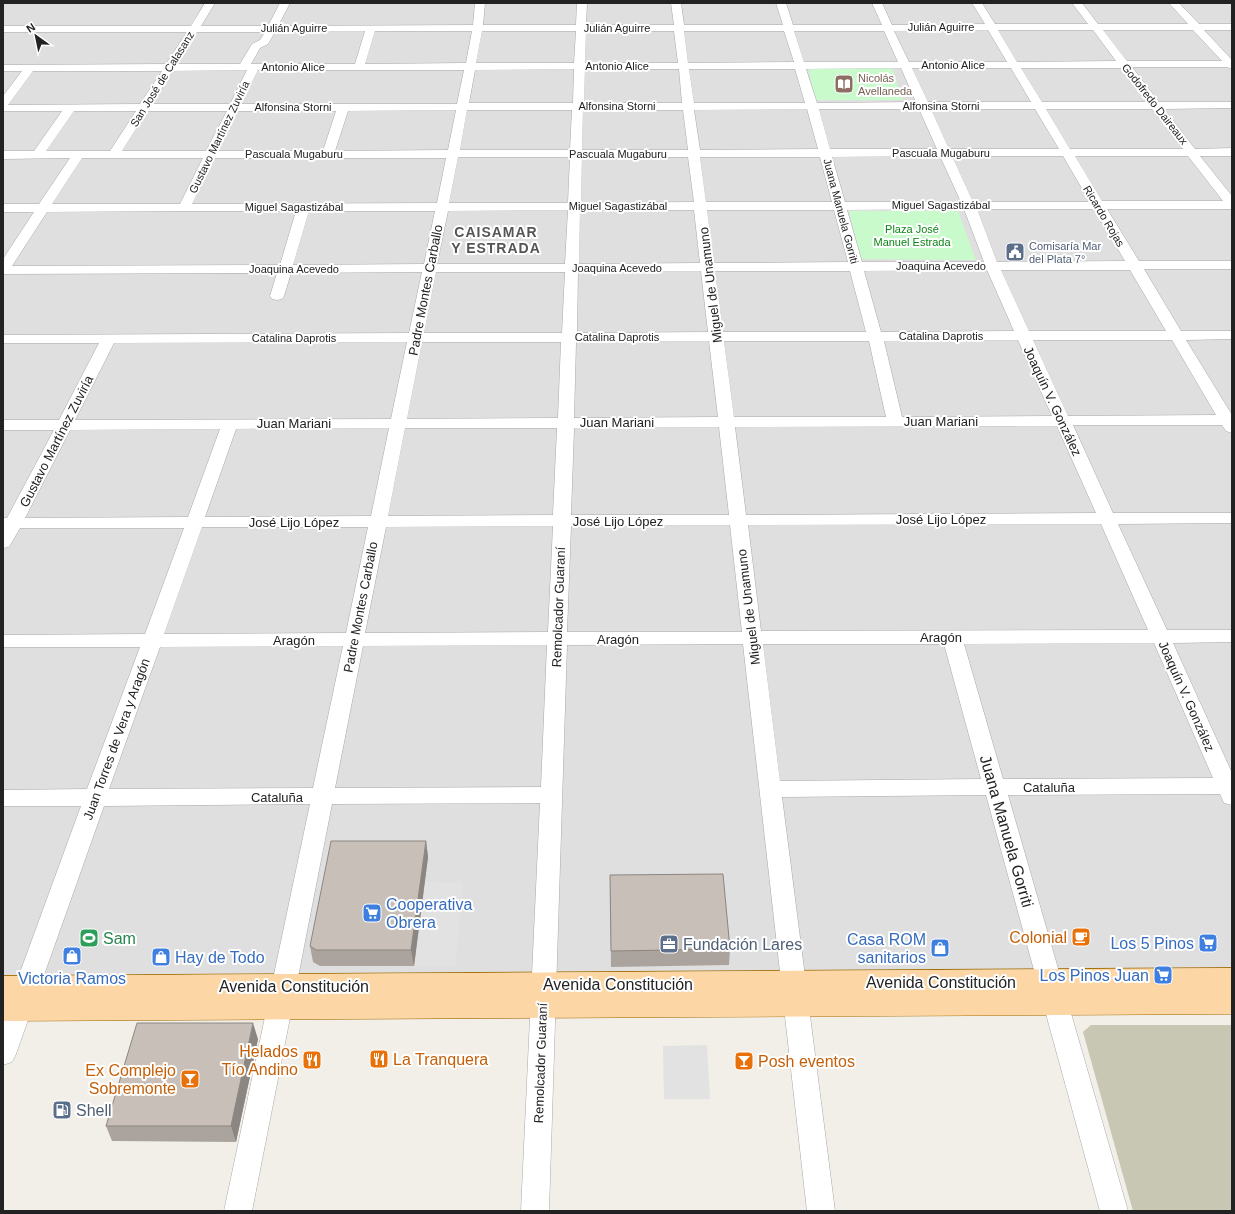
<svg xmlns="http://www.w3.org/2000/svg" width="1235" height="1214" viewBox="0 0 1235 1214" font-family="Helvetica,sans-serif">
	<rect width="100%" height="100%" fill="#f2efe9"/>
	<path fill="#e0dfdf" d="M 3,3 L 1232,3 L 1232,969 L 3,975 Z"/>
	<path fill="#c7c7b4" d="M 1091,1025 L 1232,1025 L 1232,1211 L 1133,1211 L 1083,1032 Z"/>
	<g fill="#c8facc">
		<path d="M 808,66 L 891,66 L 903,100 L 815,100 Z"/>
		<path d="M 849,211 L 958,211 L 976,260 L 861,259 Z"/>
	</g>
	<g fill="#e2e2e2">
		<path d="M 425,882 L 463,883 L 455,966 L 414,966 Z"/>
		<path d="M 707,1045 L 710,1099 L 664,1099 L 663,1046 Z"/>
	</g>
	<g fill="none" stroke-linecap="round" stroke-linejoin="round">
		<defs>
			<path id="minor" d="M 205,3 L 215,3 L 201,26 L 268,26 L 280,3 L 290,3 L 278,26 L 473,25 L 475,3 L 485,3 L 483,25 L 576,25 L 577,3 L 587,3 L 586,25 L 674,25 L 671,3 L 681,3 L 684,25 L 783,25 L 776,3 L 786,3 L 793,25 L 882,25 L 872,3 L 882,3 L 892,25 L 985,24 L 972,3 L 982,3 L 995,24 L 1088,24 L 1072,3 L 1082,3 L 1098,24 L 1188,24 L 1169,3 L 1179,3 L 1199,24 L 1232,24 L 1232,30 L 1204,30 L 1232,60 L 1232,69 L 1227,67 L 1132,67 L 1159,102 L 1232,102 L 1232,108 L 1164,109 L 1195,149 L 1232,148 L 1232,156 L 1200,156 L 1232,196 L 1232,209 L 1107,209 L 1139,261 L 1232,261 L 1232,269 L 1144,269 L 1181,331 L 1232,331 L 1232,339 L 1186,340 L 1232,415 L 1232,433 L 1226,431 L 1222,425 L 1073,425 L 1113,513 L 1232,513 L 1232,523 L 1118,524 L 1167,630 L 1232,630 L 1232,642 L 1173,643 L 1232,773 L 1232,805 L 1224,803 L 1220,794 L 1008,795 L 1128,1211 L 1100,1211 L 986,795 L 782,797 L 835,1211 L 807,1211 L 743,644 L 567,645 L 549,1211 L 521,1211 L 540,803 L 332,804 L 252,1211 L 224,1211 L 310,804 L 104,806 L 16,1054 L 12,1062 L 3,1065 L 3,1019 L 81,806 L 3,806 L 3,790 L 87,789 L 140,647 L 3,647 L 3,635 L 145,634 L 184,528 L 20,528 L 9,547 L 3,548 L 3,518 L 7,518 L 54,430 L 3,430 L 3,420 L 59,420 L 99,343 L 3,343 L 3,335 L 409,333 L 422,272 L 291,273 L 284,296 L 282,299 L 277,300 L 272,299 L 270,296 L 277,273 L 3,274 L 3,259 L 34,212 L 3,212 L 3,204 L 39,204 L 70,158 L 3,159 L 3,151 L 34,151 L 62,111 L 3,111 L 3,96 L 22,71 L 3,71 L 3,65 L 166,64 L 187,32 L 3,32 L 3,26 L 191,26 ZM 988,30 L 1007,62 L 909,62 L 894,31 ZM 998,30 L 1093,30 L 1116,61 L 1017,62 ZM 1103,30 L 1193,30 L 1222,61 L 1127,61 ZM 365,31 L 355,64 L 251,64 L 260,48 L 268,44 L 275,32 ZM 375,31 L 472,31 L 466,63 L 365,64 ZM 482,31 L 576,31 L 574,63 L 476,63 ZM 586,31 L 674,31 L 678,63 L 585,63 ZM 684,31 L 784,31 L 794,62 L 688,63 ZM 794,31 L 884,31 L 898,62 L 804,62 ZM 197,32 L 265,32 L 260,40 L 252,44 L 240,64 L 177,64 ZM 901,68 L 916,102 L 817,103 L 806,69 ZM 912,68 L 1011,68 L 1031,102 L 928,102 ZM 1021,68 L 1121,68 L 1147,102 L 1042,102 ZM 574,69 L 573,103 L 469,103 L 475,70 ZM 585,69 L 679,69 L 682,103 L 584,103 ZM 689,69 L 795,69 L 805,103 L 694,103 ZM 247,70 L 230,104 L 152,104 L 173,71 ZM 258,70 L 464,70 L 457,104 L 241,104 ZM 33,71 L 162,71 L 140,104 L 8,105 ZM 807,109 L 818,149 L 700,150 L 694,110 ZM 819,109 L 919,109 L 937,149 L 830,149 ZM 931,109 L 1035,109 L 1059,149 L 949,149 ZM 1046,109 L 1152,109 L 1183,149 L 1070,149 ZM 456,110 L 448,150 L 335,151 L 348,111 ZM 467,110 L 572,110 L 570,150 L 460,150 ZM 583,110 L 683,110 L 688,150 L 582,150 ZM 74,111 L 136,111 L 110,151 L 46,151 ZM 147,111 L 227,111 L 206,151 L 122,151 ZM 238,111 L 336,111 L 323,151 L 218,151 ZM 940,156 L 961,202 L 845,202 L 832,157 ZM 952,156 L 1063,156 L 1090,202 L 973,202 ZM 1075,156 L 1188,156 L 1223,201 L 1102,201 ZM 458,157 L 570,157 L 568,203 L 449,203 ZM 582,157 L 688,157 L 694,202 L 581,203 ZM 700,157 L 820,157 L 832,202 L 706,202 ZM 82,158 L 203,158 L 180,204 L 52,204 ZM 215,158 L 446,158 L 437,203 L 192,204 ZM 964,209 L 984,262 L 862,262 L 847,210 ZM 977,209 L 1094,209 L 1125,261 L 997,262 ZM 568,210 L 565,264 L 437,264 L 448,211 ZM 580,210 L 694,210 L 700,263 L 579,264 ZM 707,210 L 834,210 L 848,262 L 714,263 ZM 186,211 L 296,211 L 280,265 L 12,266 L 47,212 ZM 309,211 L 435,211 L 424,264 L 293,265 ZM 987,270 L 1014,331 L 881,332 L 864,271 ZM 1001,270 L 1130,270 L 1166,331 L 1029,331 ZM 701,271 L 708,332 L 577,333 L 578,272 ZM 715,271 L 850,271 L 866,332 L 723,332 ZM 436,272 L 565,272 L 562,333 L 424,333 ZM 1018,340 L 1052,416 L 902,417 L 884,341 ZM 1033,340 L 1172,340 L 1216,415 L 1068,416 ZM 709,341 L 718,417 L 574,418 L 576,342 ZM 724,341 L 869,341 L 886,417 L 734,417 ZM 407,342 L 391,419 L 75,420 L 114,343 ZM 422,342 L 561,342 L 558,418 L 407,419 ZM 1057,426 L 1096,513 L 746,515 L 735,427 ZM 719,427 L 729,515 L 571,515 L 574,428 ZM 389,428 L 371,516 L 205,517 L 236,429 ZM 405,428 L 557,428 L 553,515 L 388,516 ZM 220,429 L 188,517 L 25,518 L 70,430 ZM 1101,524 L 1148,630 L 761,631 L 748,525 ZM 730,525 L 742,632 L 567,632 L 571,526 ZM 553,526 L 548,632 L 365,633 L 386,527 ZM 202,527 L 368,527 L 346,633 L 164,634 ZM 1154,643 L 1213,778 L 1003,779 L 964,644 ZM 763,644 L 944,644 L 981,779 L 780,781 ZM 547,645 L 541,787 L 335,788 L 363,646 ZM 343,646 L 313,788 L 109,789 L 160,647 Z"/>
			<path id="major" d="M 1232,968 L 1232,1014 L 3,1021 L 3,976 Z"/>
		</defs>
		<use href="#minor" stroke="#a9a9a9" stroke-width="1"/>
		<use href="#major" stroke="#a06b00" stroke-width="1"/>
		<use href="#minor" fill="#fff" fill-rule="evenodd"/>
		<use href="#major" fill="#fcd6a4" fill-rule="evenodd"/>
	</g>
	<g fill="#aba49e">
		<path d="M 426,841 L 428,857 L 414,966 L 320,966 L 313,962 L 310,946 Z"/>
		<path d="M 610,875 L 730,949 L 729,965 L 611,967 Z"/>
		<path d="M 258,1039 L 236,1142 L 112,1141 L 106,1126 Z"/>
	</g>
	<g fill="#8b8681">
		<path d="M 426,841 L 428,857 L 414,966 L 411,950 Z"/>
		<path d="M 253,1023 L 258,1039 L 236,1142 L 231,1126 Z"/>
	</g>
	<g fill="#c7bfb8" stroke="#8b8681">
		<path d="M 331,841 L 426,841 L 411,950 L 316,950 L 310,946 Z"/>
		<path d="M 723,874 L 730,949 L 611,951 L 610,875 Z"/>
		<path d="M 137,1023 L 253,1023 L 231,1126 L 106,1126 Z"/>
	</g>
	<defs>
		<symbol id="library-square" viewBox="-11 -11 22 22"><rect x="-9" y="-9" width="18" height="18" rx="4" fill="#8d6e63" stroke="#fff"/><path d="M-6-4Q-3-5.5-.7-3.5V5Q-3 3-6 4ZM6-4Q3-5.5 .7-3.5V5Q3 3 6 4Z" fill="#fff"/></symbol>
		<symbol id="civic-square" viewBox="-11 -11 22 22"><rect x="-9" y="-9" width="18" height="18" rx="4" fill="#5c6f8a" stroke="#fff"/><path d="M-.6-6.5H3V-4.5H.6V-3L4-1V1h2V6H-6V1h2V-1L-.6-3ZM-1.2 2.5V6h2.4V2.5Z" fill="#fff"/></symbol>
		<symbol id="supermarket-square" viewBox="-11 -11 22 22"><rect x="-9" y="-9" width="18" height="18" rx="4" fill="#3f7fe0" stroke="#fff"/><path d="M-6-5.5h2.5l.6 2H6L4.5 2H-2.5L-4.4-4H-6ZM-1.5 3.2a1.3 1.3 0 1 0 .1 0ZM3 3.2a1.3 1.3 0 1 0 .1 0Z" fill="#fff"/></symbol>
		<symbol id="cafe-square" viewBox="-11 -11 22 22"><rect x="-9" y="-9" width="18" height="18" rx="4" fill="#e8710a" stroke="#fff"/><path d="M-5.5-4.5H6V0H3Q3 3.5 0 3.5H-2.5Q-5.5 3.5-5.5 0ZM3-3.2v2h1.7v-2ZM-6 4.5H4V6H-6Z" fill="#fff"/></symbol>
		<symbol id="stadium-square" viewBox="-11 -11 22 22"><rect x="-9" y="-9" width="18" height="18" rx="4" fill="#2e9e5b" stroke="#fff"/><path d="M0-5a6.5 5 0 1 0 0 10a6.5 5 0 1 0 0-10ZM-3.5-1.8h7v3.6h-7Z" fill="#fff"/></symbol>
		<symbol id="office-square" viewBox="-11 -11 22 22"><rect x="-9" y="-9" width="18" height="18" rx="4" fill="#5c6f8a" stroke="#fff"/><path d="M-6-3h4V-5.5h4V-3h4V5H-6ZM-1-4.5V-3h2v-1.5ZM-6 0V1H6V0Z" fill="#fff"/></symbol>
		<symbol id="shop-square" viewBox="-11 -11 22 22"><rect x="-9" y="-9" width="18" height="18" rx="4" fill="#3f7fe0" stroke="#fff"/><path d="M-5-2.5h2.3a2.7 3.5 0 0 1 5.4 0H5L5.5 6h-11ZM-1.5-2.5h3a1.5 2.3 0 0 0-3 0Z" fill="#fff"/></symbol>
		<symbol id="restaurant-square" viewBox="-11 -11 22 22"><rect x="-9" y="-9" width="18" height="18" rx="4" fill="#e8710a" stroke="#fff"/><path d="M-5-6h1v4h1v-4h1v4h1v-4h1v5L-1.5 .5V6h-2V.5L-5-1ZM5-6V6H3V1.5H1.5Q1.5-4 5-6Z" fill="#fff"/></symbol>
		<symbol id="bar-square" viewBox="-11 -11 22 22"><rect x="-9" y="-9" width="18" height="18" rx="4" fill="#e8710a" stroke="#fff"/><path d="M-6-5H6L.8 .8V4.5H3.5V6h-7V4.5H-.8V.8Z" fill="#fff"/></symbol>
		<symbol id="fuel-square" viewBox="-11 -11 22 22"><rect x="-9" y="-9" width="18" height="18" rx="4" fill="#5c6f8a" stroke="#fff"/><path d="M-5.5-6h7V0h2V4h1.3V-2.5L3-4.5l.8-.8L6-3V5H2.5V1h-1V6h-7ZM-4.2-4.7v3.2H.2V-4.7Z" fill="#fff"/></symbol>
	</defs>
	<g fill-rule="evenodd">
		<use href="#library-square" x="833" y="73" width="22" height="22"/>
		<use href="#civic-square" x="1004" y="241" width="22" height="22"/>
		<use href="#supermarket-square" x="361" y="902" width="22" height="22"/>
		<use href="#cafe-square" x="1070" y="926" width="22" height="22"/>
		<use href="#stadium-square" x="78" y="927" width="22" height="22"/>
		<use href="#supermarket-square" x="1197" y="932" width="22" height="22"/>
		<use href="#office-square" x="658" y="933" width="22" height="22"/>
		<use href="#shop-square" x="929" y="937" width="22" height="22"/>
		<use href="#shop-square" x="61" y="945" width="22" height="22"/>
		<use href="#shop-square" x="150" y="946" width="22" height="22"/>
		<use href="#supermarket-square" x="1152" y="964" width="22" height="22"/>
		<use href="#restaurant-square" x="368" y="1048" width="22" height="22"/>
		<use href="#restaurant-square" x="301" y="1049" width="22" height="22"/>
		<use href="#bar-square" x="733" y="1050" width="22" height="22"/>
		<use href="#bar-square" x="179" y="1068" width="22" height="22"/>
		<use href="#fuel-square" x="51" y="1099" width="22" height="22"/>
	</g>
	<g text-anchor="middle" stroke-width="4" stroke-linejoin="round" paint-order="stroke">
		<g font-size="11" fill="#222" stroke="#fff">
			<text x="941" y="31">Julián Aguirre</text>
			<text x="294" y="32">Julián Aguirre</text>
			<text x="617" y="32">Julián Aguirre</text>
			<text x="953" y="69">Antonio Alice</text>
			<text x="617" y="70">Antonio Alice</text>
			<text x="293" y="71">Antonio Alice</text>
			<text transform="translate(162 79) rotate(-58)" y="4">San José de Calasanz</text>
			<text transform="translate(1155 104) rotate(52)" y="4">Godofredo Daireaux</text>
			<text x="617" y="110">Alfonsina Storni</text>
			<text x="941" y="110">Alfonsina Storni</text>
			<text x="293" y="111">Alfonsina Storni</text>
			<text transform="translate(219 137) rotate(-64)" y="4">Gustavo Martínez Zuviría</text>
			<text x="941" y="157">Pascuala Mugaburu</text>
			<text x="294" y="158">Pascuala Mugaburu</text>
			<text x="618" y="158">Pascuala Mugaburu</text>
			<text x="941" y="209">Miguel Sagastizábal</text>
			<text x="618" y="210">Miguel Sagastizábal</text>
			<text x="294" y="211">Miguel Sagastizábal</text>
			<text transform="translate(841 211) rotate(75)" y="4">Juana Manuela Gorriti</text>
			<text transform="translate(1104 216) rotate(59)" y="4">Ricardo Rojas</text>
			<text x="941" y="270">Joaquina Acevedo</text>
			<text x="617" y="272">Joaquina Acevedo</text>
			<text x="294" y="273">Joaquina Acevedo</text>
			<text x="941" y="340">Catalina Daprotis</text>
			<text x="617" y="341">Catalina Daprotis</text>
			<text x="294" y="342">Catalina Daprotis</text>
		</g>
		<g font-size="11" fill="#785e54" stroke="#fff" text-anchor="start">
			<text x="858" y="82">Nicolás<tspan x="858" dy="13">Avellaneda</tspan></text>
		</g>
		<g font-size="11" fill="#0c8416" stroke="#fff">
			<text x="912" y="233">Plaza José<tspan x="912" dy="13">Manuel Estrada</tspan></text>
		</g>
		<g font-size="11" fill="#4e5e75" stroke="#fff" text-anchor="start">
			<text x="1029" y="250">Comisaría Mar<tspan x="1029" dy="13">del Plata 7°</tspan></text>
		</g>
		<g font-size="13" fill="#222" stroke="#fff">
			<text transform="translate(710 285) rotate(-97)" y="5">Miguel de Unamuno</text>
			<text transform="translate(425 290) rotate(-79)" y="5">Padre Montes Carballo</text>
			<text transform="translate(1053 401) rotate(65)" y="5">Joaquín V. González</text>
			<text x="941" y="426">Juan Mariani</text>
			<text x="617" y="427">Juan Mariani</text>
			<text x="294" y="428">Juan Mariani</text>
			<text transform="translate(56 441) rotate(-63)" y="5">Gustavo Martínez Zuviría</text>
			<text x="941" y="524">José Lijo López</text>
			<text x="618" y="526">José Lijo López</text>
			<text x="294" y="527">José Lijo López</text>
			<text transform="translate(360 607) rotate(-79)" y="5">Padre Montes Carballo</text>
			<text transform="translate(558 607) rotate(-88)" y="5">Remolcador Guaraní</text>
			<text transform="translate(748 607) rotate(-97)" y="5">Miguel de Unamuno</text>
			<text x="941" y="642">Aragón</text>
			<text x="618" y="644">Aragón</text>
			<text x="294" y="645">Aragón</text>
			<text transform="translate(1187 696) rotate(66)" y="5">Joaquín V. González</text>
			<text transform="translate(116 739) rotate(-70)" y="5">Juan Torres de Vera y Aragón</text>
			<text x="1049" y="792">Cataluña</text>
			<text x="277" y="802">Cataluña</text>
			<text transform="translate(540 1063) rotate(-88)" y="5">Remolcador Guaraní</text>
		</g>
		<g font-size="14" font-weight="bold" letter-spacing="1" fill="#555" stroke="#fff">
			<text x="496" y="237">CAISAMAR<tspan x="496" dy="16">Y ESTRADA</tspan></text>
		</g>
		<g font-size="16" fill="#222" stroke="#fff">
			<text transform="translate(1007 831) rotate(74)" y="6">Juana Manuela Gorriti</text>
			<text x="941" y="988">Avenida Constitución</text>
			<text x="618" y="990">Avenida Constitución</text>
			<text x="294" y="992">Avenida Constitución</text>
		</g>
		<g font-size="16" fill="#366cbe" stroke="#fff" text-anchor="end">
			<text x="386" y="910" text-anchor="start">Cooperativa<tspan x="386" dy="18">Obrera</tspan></text>
			<text x="926" y="945">Casa ROM<tspan x="926" dy="18">sanitarios</tspan></text>
			<text x="1194" y="949">Los 5 Pinos</text>
			<text x="175" y="963" text-anchor="start">Hay de Todo</text>
			<text x="1149" y="981">Los Pinos Juan</text>
			<text x="72" y="984" text-anchor="middle">Victoria Ramos</text>
		</g>
		<g font-size="16" fill="#c56008" stroke="#fff" text-anchor="end">
			<text x="1067" y="943">Colonial</text>
			<text x="298" y="1057">Helados<tspan x="298" dy="18">Tío Andino</tspan></text>
			<text x="393" y="1065" text-anchor="start">La Tranquera</text>
			<text x="758" y="1067" text-anchor="start">Posh eventos</text>
			<text x="176" y="1076">Ex Complejo<tspan x="176" dy="18">Sobremonte</tspan></text>
		</g>
		<g font-size="16" fill="#27864d" stroke="#fff" text-anchor="start">
			<text x="103" y="944">Sam</text>
		</g>
		<g font-size="16" fill="#4e5e75" stroke="#fff" text-anchor="start">
			<text x="683" y="950">Fundación Lares</text>
			<text x="76" y="1116">Shell</text>
		</g>
	</g>
	<rect width="1235" height="1214" fill="none" stroke="#222222" stroke-width="8"/>
	<g transform="translate(36 36) rotate(327)" stroke="#ffffff" stroke-width="3" paint-order="stroke">
	<path d="M0-3L7 15L0 10L-7 15Z" fill="#222222"/>
	<text y="-6" font-size="11" font-weight="bold" text-anchor="middle" fill="#222222">N</text>
	</g>
</svg>
